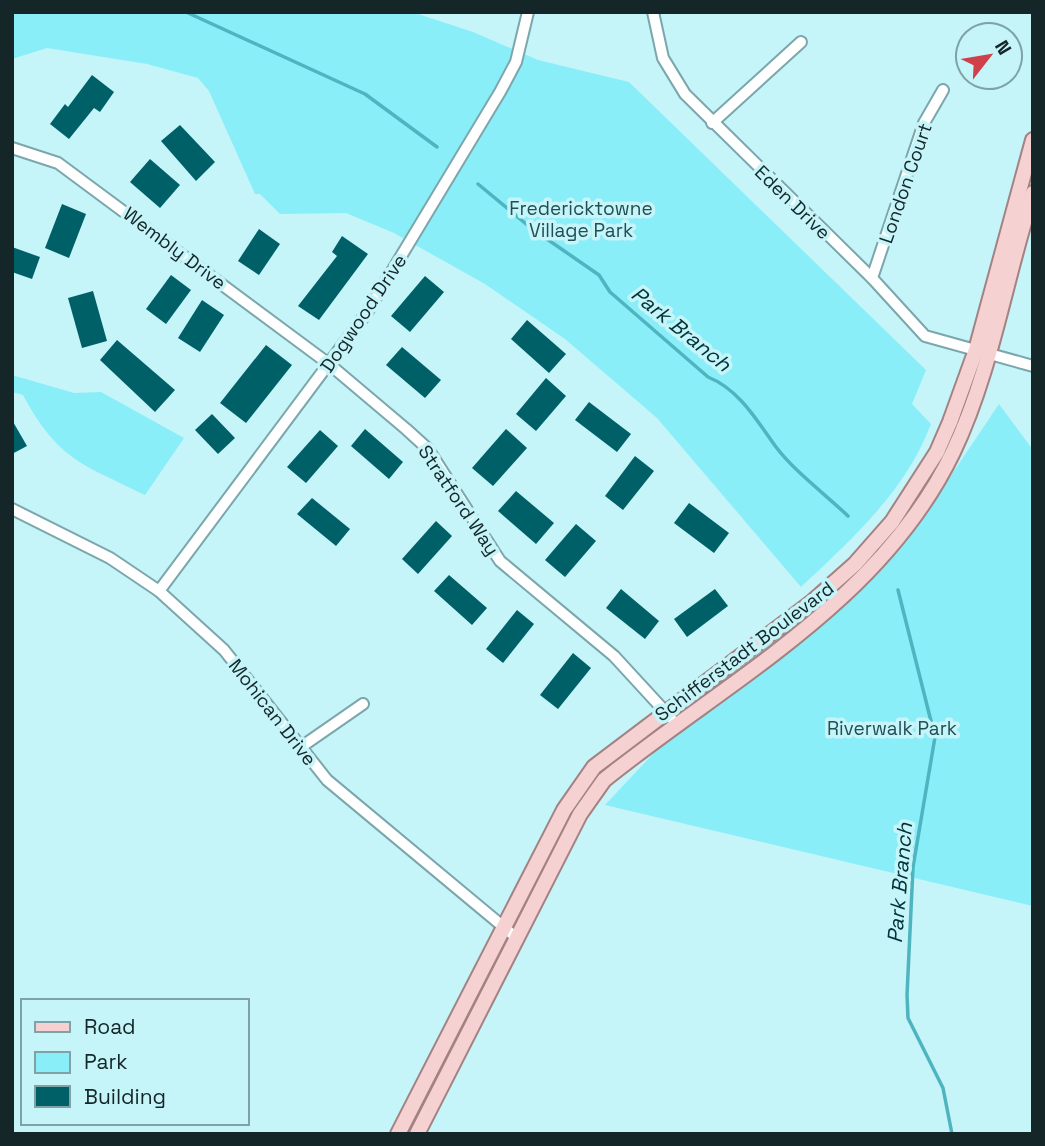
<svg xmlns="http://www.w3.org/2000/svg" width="1045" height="1146" viewBox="0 0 1045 1146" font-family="'Space Grotesk',sans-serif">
	<rect width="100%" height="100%" fill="#c5f4f9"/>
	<g fill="#8aeef9">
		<path d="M 12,12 L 412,12 L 473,32 L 538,60 L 629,82 L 926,370 L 912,404 L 931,424 C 905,492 853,538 801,587 L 657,418 L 565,339 L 485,284 L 394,233 L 346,213 L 280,214 L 260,194 L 255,194 L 209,91 L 198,78 L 147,64 L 47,48 L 12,59 Z"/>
		<path d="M 12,375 L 74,393 L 101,392 L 184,438 L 145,495 C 82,464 58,460 23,395 L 12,392 Z"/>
		<path d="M 999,404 L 1033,450 L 1033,906 L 605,805 L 708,695 L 827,597 L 876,575 L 907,541 Z"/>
	</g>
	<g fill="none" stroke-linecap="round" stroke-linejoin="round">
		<g stroke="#4eb4bf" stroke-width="3.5">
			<path d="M 186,12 L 365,94 L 437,147"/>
			<path d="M 478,184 L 531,228 L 599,275 L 610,292 L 708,377 C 740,390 757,421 776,447 C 795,472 825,494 848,516"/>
			<path d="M 898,590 L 935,737 L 913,867 L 907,995 L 908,1018 L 943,1088 L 952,1134"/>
		</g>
	</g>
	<g fill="#006068">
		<path d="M 92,75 L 114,92 L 100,112 L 94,108 L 69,139 L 50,124 L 65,104 L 68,107 Z"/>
		<path d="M 180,125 L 215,162 L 196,181 L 161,141 Z"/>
		<path d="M 150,159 L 180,185 L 160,208 L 130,182 Z"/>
		<path d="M 62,204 L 86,214 L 69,258 L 45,248 Z"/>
		<path d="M 259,229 L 280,244 L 259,275 L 238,261 Z"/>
		<path d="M 342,236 L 368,254 L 319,320 L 298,306 L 337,256 L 332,252 Z"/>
		<path d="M 12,247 L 40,257 L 32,279 L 12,272 Z"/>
		<path d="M 171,275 L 191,290 L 166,324 L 146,309 Z"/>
		<path d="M 425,276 L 444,292 L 410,332 L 391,316 Z"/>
		<path d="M 93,291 L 107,341 L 82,348 L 68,298 Z"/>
		<path d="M 202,300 L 224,315 L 200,352 L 178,338 Z"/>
		<path d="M 527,320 L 566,354 L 549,373 L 511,339 Z"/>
		<path d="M 117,340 L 175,390 L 155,412 L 100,360 Z"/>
		<path d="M 266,345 L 292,365 L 246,423 L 220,403 Z"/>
		<path d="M 402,347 L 441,380 L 425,398 L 386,365 Z"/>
		<path d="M 546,378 L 566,396 L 536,431 L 516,414 Z"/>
		<path d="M 589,402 L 631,434 L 617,452 L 575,420 Z"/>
		<path d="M 212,414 L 235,438 L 218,454 L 195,430 Z"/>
		<path d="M 12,420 L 27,446 L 12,454 Z"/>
		<path d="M 365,429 L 403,462 L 389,479 L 351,446 Z"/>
		<path d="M 506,429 L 527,448 L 493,486 L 472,468 Z"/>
		<path d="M 320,430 L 338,446 L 306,483 L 287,467 Z"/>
		<path d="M 635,456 L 654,471 L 623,510 L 605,496 Z"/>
		<path d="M 516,491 L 554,523 L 536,544 L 498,511 Z"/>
		<path d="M 312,498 L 350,529 L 336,546 L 297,514 Z"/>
		<path d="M 689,503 L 729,533 L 714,553 L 674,523 Z"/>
		<path d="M 436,521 L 452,536 L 418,574 L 402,559 Z"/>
		<path d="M 576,524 L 596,541 L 565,577 L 545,560 Z"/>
		<path d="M 449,575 L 487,608 L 472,625 L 434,591 Z"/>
		<path d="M 621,589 L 659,621 L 645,639 L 606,608 Z"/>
		<path d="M 715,589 L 728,606 L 687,637 L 674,619 Z"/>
		<path d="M 517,610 L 534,624 L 503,663 L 486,649 Z"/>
		<path d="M 573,653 L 591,668 L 558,709 L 540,695 Z"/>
	</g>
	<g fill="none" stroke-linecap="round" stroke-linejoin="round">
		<defs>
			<g id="minor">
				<path d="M 653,12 L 663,58 L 685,94 L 872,278 L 925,336 L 1033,366"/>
				<path d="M 712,123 L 801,42"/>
				<path d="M 12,148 L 58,163 L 329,364 L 406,429 L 428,449 L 500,561 L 614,656 L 671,718"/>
				<path d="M 872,278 L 924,123 L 943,90"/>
				<path d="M 12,509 L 110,558 L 159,591 L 224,650 L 327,780 L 518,939"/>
				<path d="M 159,591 L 368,311 L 500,92 L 516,62 L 528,12"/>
				<path d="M 301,747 L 363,704"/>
			</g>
			<g id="major">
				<path d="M 398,1134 L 564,810 L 594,767 L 811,603 L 855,564 L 892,522 L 937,452 L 950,422 L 976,350 L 1033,140"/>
				<path d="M 417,1134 L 580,814 L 604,780 C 728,680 881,602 953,452 C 992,370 1005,278 1033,193"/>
			</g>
		</defs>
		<use href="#minor" stroke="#7ba7ac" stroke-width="14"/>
		<use href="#major" stroke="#a28282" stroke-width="18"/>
		<use href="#minor" stroke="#fff" stroke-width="10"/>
		<use href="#major" stroke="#f5d2d1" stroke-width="14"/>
	</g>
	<g text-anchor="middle" stroke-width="7" stroke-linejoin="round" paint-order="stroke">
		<g font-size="19" fill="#142628" stroke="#c5f4f9">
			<text transform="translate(905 183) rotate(-71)" y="7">London Court</text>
			<text transform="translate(793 202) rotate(44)" y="7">Eden Drive</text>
			<text transform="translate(175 248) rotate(37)" y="7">Wembly Drive</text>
			<text transform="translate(363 313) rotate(-56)" y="7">Dogwood Drive</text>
			<text transform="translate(459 500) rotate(56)" y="7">Stratford Way</text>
			<text transform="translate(744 651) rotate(-37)" y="7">Schifferstadt Boulevard</text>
			<text transform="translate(273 712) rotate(52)" y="7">Mohican Drive</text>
		</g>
		<g font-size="19" fill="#214f54" stroke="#c5f4f9">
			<text x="581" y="215">Fredericktowne<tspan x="581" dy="22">Village Park</tspan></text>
			<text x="892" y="735">Riverwalk Park</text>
		</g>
		<g font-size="21" font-style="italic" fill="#003338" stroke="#c5f4f9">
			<text transform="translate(681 329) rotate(39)" y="7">Park Branch</text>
			<text transform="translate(900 883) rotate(-85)" y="7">Park Branch</text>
		</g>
	</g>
	<rect width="1045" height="1146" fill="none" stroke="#142628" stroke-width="28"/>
	<rect x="21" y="999" width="228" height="126" fill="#c5f4f9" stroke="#7ea2a5" stroke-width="2"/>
	<rect x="35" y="1022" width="35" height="10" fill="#f5d2d1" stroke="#7ea2a5" stroke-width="2"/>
	<text x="84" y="1034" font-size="21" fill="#142628">Road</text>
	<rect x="35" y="1052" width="35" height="21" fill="#8aeef9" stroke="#7ea2a5" stroke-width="2"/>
	<text x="84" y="1069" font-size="21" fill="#142628">Park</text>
	<rect x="35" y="1086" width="35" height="21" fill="#006068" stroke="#7ea2a5" stroke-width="2"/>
	<text x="84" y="1104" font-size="21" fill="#142628">Building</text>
	<g transform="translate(989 56) rotate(59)"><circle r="33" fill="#c5f4f9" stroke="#7ea2a5" stroke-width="2"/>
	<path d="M0-5L12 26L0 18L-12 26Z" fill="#d0404a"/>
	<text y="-10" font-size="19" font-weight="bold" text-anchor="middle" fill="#142628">N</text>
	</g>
</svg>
